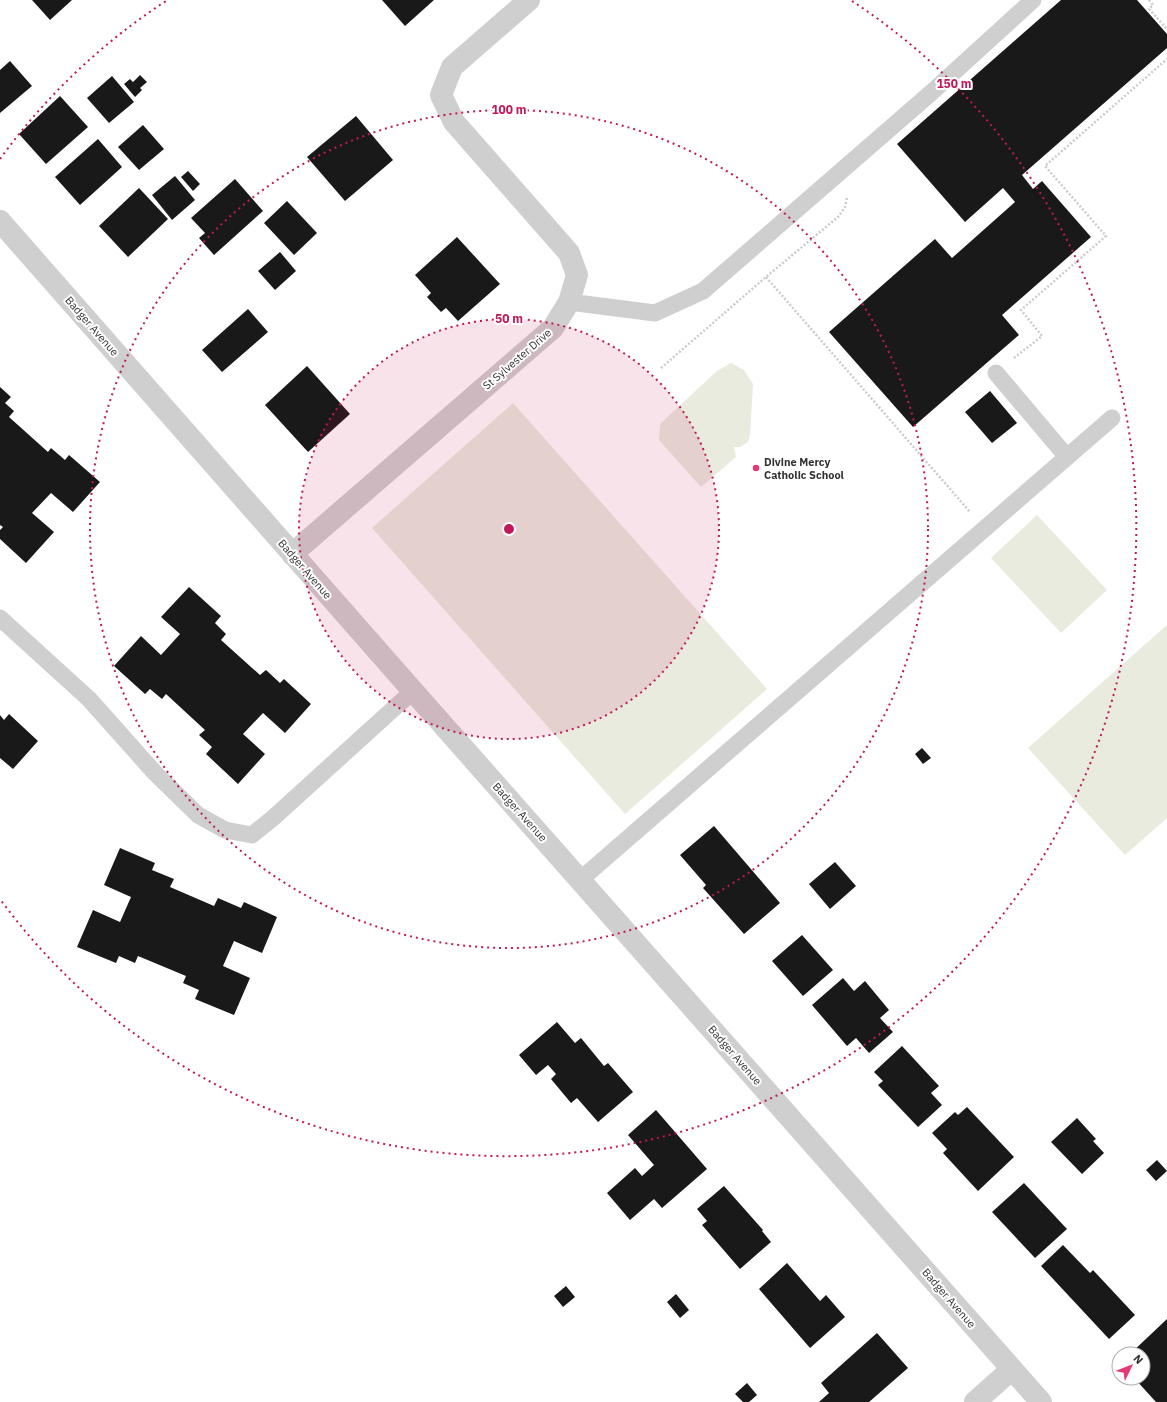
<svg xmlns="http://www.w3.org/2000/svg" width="1167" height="1402" viewBox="0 0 1167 1402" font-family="'IBM Plex Sans',sans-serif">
	<rect width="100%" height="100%" fill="#fff"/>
	<g fill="#e9ebde">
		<path d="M 731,363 L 744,370 L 753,384 L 750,435 L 748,442 L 740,447 L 734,447 L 736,457 L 701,487 L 659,440 L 660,424 L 717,371 Z"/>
		<path d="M 513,403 L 767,689 L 625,814 L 372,528 Z"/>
		<path d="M 1037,515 L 1107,590 L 1061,633 L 991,558 Z"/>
		<path d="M 1167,625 L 1167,818 L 1125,855 L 1028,748 Z"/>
	</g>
	<g fill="#191919">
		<path d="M 32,0 L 72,0 L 50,20 Z"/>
		<path d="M 382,0 L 434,0 L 405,26 Z"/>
		<path d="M 1061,0 L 1137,0 L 1167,34 L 1167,48 L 1022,175 L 1033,189 L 1042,181 L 1091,237 L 1002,315 L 1019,335 L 913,427 L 829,332 L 935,239 L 952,258 L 1015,202 L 1003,188 L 965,222 L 897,144 Z"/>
		<path d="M 10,61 L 32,86 L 0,113 L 0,70 Z"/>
		<path d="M 140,75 L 147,82 L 140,88 L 142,90 L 135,97 L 124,84 L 130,79 L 133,82 Z"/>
		<path d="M 112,76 L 134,102 L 109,123 L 87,98 Z"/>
		<path d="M 60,96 L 88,127 L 46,164 L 19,134 Z"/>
		<path d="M 356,116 L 393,160 L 345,201 L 307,157 Z"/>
		<path d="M 143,125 L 164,149 L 139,170 L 118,147 Z"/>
		<path d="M 98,139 L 122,167 L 80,205 L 55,177 Z"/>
		<path d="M 188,171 L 200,184 L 193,191 L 181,177 Z"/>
		<path d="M 175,176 L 195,200 L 172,220 L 152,195 Z"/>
		<path d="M 235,179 L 263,211 L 214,255 L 199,238 L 205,233 L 191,218 Z"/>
		<path d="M 139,188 L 168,219 L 128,257 L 99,226 Z"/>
		<path d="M 287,201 L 317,233 L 294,255 L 264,223 Z"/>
		<path d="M 457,237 L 500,284 L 458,321 L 446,308 L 441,312 L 427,297 L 431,293 L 415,275 Z"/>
		<path d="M 280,252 L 296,271 L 275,290 L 258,271 Z"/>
		<path d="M 248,309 L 268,332 L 222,372 L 202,350 Z"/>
		<path d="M 307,366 L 350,414 L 308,452 L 265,405 Z"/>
		<path d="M 0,387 L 11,397 L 5,403 L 14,411 L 9,417 L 48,452 L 51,448 L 65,460 L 69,455 L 100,482 L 73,512 L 51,493 L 32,513 L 54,532 L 26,563 L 0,539 L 0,530 L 3,527 L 0,525 Z"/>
		<path d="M 990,391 L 1017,423 L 992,443 L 965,412 Z"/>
		<path d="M 189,587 L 221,616 L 215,623 L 226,634 L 221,640 L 260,675 L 266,670 L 280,683 L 284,679 L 311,704 L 285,733 L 263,713 L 243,734 L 265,754 L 238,784 L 206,754 L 212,747 L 199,735 L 205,730 L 166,694 L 162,699 L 150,689 L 145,694 L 114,666 L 141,636 L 161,655 L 180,634 L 161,617 Z"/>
		<path d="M 9,714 L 38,741 L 13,769 L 0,758 L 0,715 L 4,720 Z"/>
		<path d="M 922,748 L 931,758 L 923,764 L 915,754 Z"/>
		<path d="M 714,826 L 780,903 L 744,934 L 703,888 L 706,885 L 680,855 Z"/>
		<path d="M 120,848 L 155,863 L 152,870 L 174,879 L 170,887 L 214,906 L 218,898 L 241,908 L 244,902 L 277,917 L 262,953 L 234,941 L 223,966 L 250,978 L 234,1015 L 195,999 L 199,990 L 183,983 L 186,976 L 138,956 L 135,963 L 119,956 L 116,963 L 77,947 L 93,910 L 120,922 L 131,897 L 104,885 Z"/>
		<path d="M 835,862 L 856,886 L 830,909 L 809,884 Z"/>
		<path d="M 802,935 L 833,970 L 803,996 L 772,961 Z"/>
		<path d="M 843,978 L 854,991 L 865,981 L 889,1010 L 880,1018 L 893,1032 L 869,1053 L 856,1038 L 847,1046 L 812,1005 Z"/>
		<path d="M 557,1022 L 575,1043 L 581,1038 L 604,1066 L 608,1063 L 633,1092 L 598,1122 L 577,1098 L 571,1103 L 551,1079 L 556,1074 L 548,1065 L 536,1075 L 519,1055 Z"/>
		<path d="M 902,1046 L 939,1086 L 931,1093 L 942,1105 L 918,1127 L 878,1085 L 883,1081 L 874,1072 Z"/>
		<path d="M 967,1107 L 1014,1157 L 978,1191 L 943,1153 L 947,1149 L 932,1133 L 955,1112 L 958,1115 Z"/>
		<path d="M 656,1110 L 707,1169 L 662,1208 L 654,1199 L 630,1220 L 607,1193 L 635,1168 L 642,1176 L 654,1165 L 628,1135 Z"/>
		<path d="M 1077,1118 L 1096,1139 L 1093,1141 L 1104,1153 L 1082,1174 L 1051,1142 Z"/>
		<path d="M 1157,1160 L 1167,1171 L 1156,1181 L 1146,1170 Z"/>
		<path d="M 1024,1183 L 1067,1229 L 1035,1258 L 992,1212 Z"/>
		<path d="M 724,1186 L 763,1230 L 762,1231 L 771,1242 L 740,1269 L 702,1225 L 707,1221 L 697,1209 Z"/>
		<path d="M 1063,1245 L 1090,1273 L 1093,1270 L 1135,1315 L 1109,1339 L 1041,1266 Z"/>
		<path d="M 787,1263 L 820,1301 L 826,1295 L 845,1317 L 810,1348 L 759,1289 Z"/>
		<path d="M 566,1286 L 575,1297 L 563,1307 L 554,1296 Z"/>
		<path d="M 676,1294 L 689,1310 L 680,1318 L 667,1302 Z"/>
		<path d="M 1167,1319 L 1167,1402 L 1156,1402 L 1135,1379 L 1143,1378 L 1143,1354 L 1130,1354 Z"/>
		<path d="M 877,1333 L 908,1368 L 869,1402 L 819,1402 L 829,1393 L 821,1383 Z"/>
		<path d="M 747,1383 L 757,1395 L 749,1402 L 743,1402 L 735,1394 Z"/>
	</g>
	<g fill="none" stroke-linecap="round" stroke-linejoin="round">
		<g stroke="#ccc" stroke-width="2.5" stroke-dasharray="2 2" stroke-linecap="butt">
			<path d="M 1149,0 L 1153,5 L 1149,9 L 1167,29"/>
			<path d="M 766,277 L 970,512"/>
			<path d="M 1014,358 L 1042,336 L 1021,310 L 1106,236 L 1045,166 L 1167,59"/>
			<path d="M 661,368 L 766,277 L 838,217 L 845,207 L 847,197"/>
		</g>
		<g stroke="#cfcfcf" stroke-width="17">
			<path d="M 569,302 L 655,313 L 703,291 L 932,92 L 1033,0"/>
			<path d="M 996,373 L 1067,457"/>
			<path d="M 0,618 L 89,699 L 155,773 L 198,815 L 225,830 L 252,835 L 273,818 L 413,691"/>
			<path d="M 580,880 L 1112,418"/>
		</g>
		<g stroke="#cfcfcf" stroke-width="22">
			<path d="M 0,221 L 413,691 L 1041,1402"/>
			<path d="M 292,554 L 553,328 L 569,302 L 577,275 L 569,253 L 454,122 L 441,95 L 452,67 L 529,0"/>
			<path d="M 975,1402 L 1012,1369"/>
		</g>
	</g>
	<circle cx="509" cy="529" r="210" fill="#c2185b" fill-opacity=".12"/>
	<g fill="none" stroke="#c2185b" stroke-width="2" stroke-dasharray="2 4">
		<circle cx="509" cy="529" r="210"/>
		<circle cx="509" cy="529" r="419"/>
		<path d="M0 159A629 629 0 0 1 166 1M852 1A629 629 0 1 1 0 899"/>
	</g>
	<circle fill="#e53973" stroke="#fff" stroke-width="1.5" cx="756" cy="468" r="4"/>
	<g text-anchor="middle" stroke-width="4" stroke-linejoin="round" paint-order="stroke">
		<g font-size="11" fill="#323232" stroke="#fff">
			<text transform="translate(92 326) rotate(49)" y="4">Badger Avenue</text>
			<text transform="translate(517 359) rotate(-41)" y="4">St Sylvester Drive</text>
			<text transform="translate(305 569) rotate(49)" y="4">Badger Avenue</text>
			<text transform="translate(520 812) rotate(48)" y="4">Badger Avenue</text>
			<text transform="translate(735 1055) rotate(49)" y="4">Badger Avenue</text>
			<text transform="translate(949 1298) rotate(49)" y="4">Badger Avenue</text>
		</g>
		<g font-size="11" font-weight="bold" fill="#323232" stroke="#fff" text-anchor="start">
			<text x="764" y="466">Divine Mercy<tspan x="764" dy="13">Catholic School</tspan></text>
		</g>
	</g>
	<circle cx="509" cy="529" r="6" fill="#c2185b" stroke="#fff" stroke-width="2"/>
	<g font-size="12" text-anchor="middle" font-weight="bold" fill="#c2185b" stroke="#fff" stroke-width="4" stroke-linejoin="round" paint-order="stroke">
		<text x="954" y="88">150 m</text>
		<text x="509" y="114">100 m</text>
		<text x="509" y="323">50 m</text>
	</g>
	<g transform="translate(1131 1366) rotate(47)"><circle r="19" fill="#ffffff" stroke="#adadad"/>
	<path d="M0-3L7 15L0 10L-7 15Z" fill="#e53973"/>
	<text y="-6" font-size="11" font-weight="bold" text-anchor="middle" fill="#323232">N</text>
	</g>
</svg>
